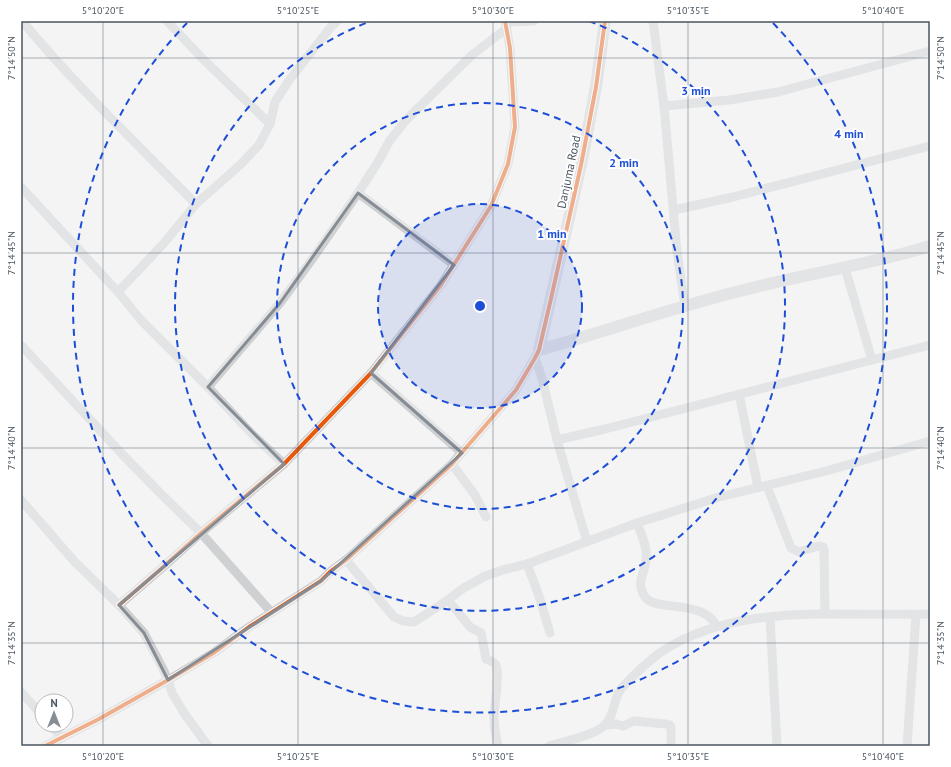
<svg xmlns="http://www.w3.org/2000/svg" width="951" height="767" viewBox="0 0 951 767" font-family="'PT Sans',sans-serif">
	<rect width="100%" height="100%" fill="#f4f4f4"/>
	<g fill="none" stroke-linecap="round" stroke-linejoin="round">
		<g stroke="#ced0d2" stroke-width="9">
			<path d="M 22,21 C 76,86 137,144 196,204"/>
			<path d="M 167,21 L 202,58 L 270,124"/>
			<path d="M 653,21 L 664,106 L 677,252 L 685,306"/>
			<path d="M 505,22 L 534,21"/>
			<path d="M 664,106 L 729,100 L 778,92 L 930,51"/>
			<path d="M 21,187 L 118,292 L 140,319 L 208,387 L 252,434 L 284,464"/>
			<path d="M 358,193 L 454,265"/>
			<path d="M 674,210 L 733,197 L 930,146"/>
			<path d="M 845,268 L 872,360"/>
			<path d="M 118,292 L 164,243 L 196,204 L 240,165 L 259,145 L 270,124 L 275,102 L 290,79 L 330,28 L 337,21"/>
			<path d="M 21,345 L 122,454 L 160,493 L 201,533 L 271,612"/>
			<path d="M 535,358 L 542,378 L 557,440 L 587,542"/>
			<path d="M 371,373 L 462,453"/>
			<path d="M 208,387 L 280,303 L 313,258 L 358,193 L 378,162 L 390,140 L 407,119 L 472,55 L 507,28"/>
			<path d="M 739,394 L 758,487"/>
			<path d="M 557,440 L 605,429 L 930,345"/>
			<path d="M 452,464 L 475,495 L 486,517"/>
			<path d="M 767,486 L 791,548 L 799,552 L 818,546 L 823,547 L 824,550 L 825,614"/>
			<path d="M 21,500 L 74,561 L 119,605 L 144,633 L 162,667 L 168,680 L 172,693 L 184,713 L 208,746"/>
			<path d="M 637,523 C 641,534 648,548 646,559 C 645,575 635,581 645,597 C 655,612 705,599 716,626"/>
			<path d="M 346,560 L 394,617 L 403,621 L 414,622 L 448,600 L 462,589 L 485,576 L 506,569 L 527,564 L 637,523 L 719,497 L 826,471 L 930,441"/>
			<path d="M 527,564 L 539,596 L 550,633"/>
			<path d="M 448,600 L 470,627 L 481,633 L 486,659 C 490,661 494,661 496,665 C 500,674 494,707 494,718 C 494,728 496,737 498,746"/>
			<path d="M 119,605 L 163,567 L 201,533 L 284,464 L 371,373 L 441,285 L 491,206 L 508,164 L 515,127 L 510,48 L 505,21"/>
			<path d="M 770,617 L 777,746"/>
			<path d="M 21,692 L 42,715"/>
			<path d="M 51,725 L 62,738"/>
			<path d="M 606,725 L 616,724 L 623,726 L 634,721 L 666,724 L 670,725 L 671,728 L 671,746"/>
			<path d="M 45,746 L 99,719 L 168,680 L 215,652 L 249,627 L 321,581 L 331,571 L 346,560 L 452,464 L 516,390 L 539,350"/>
			<path d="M 549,746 C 563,742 596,735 605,725 C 613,718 614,701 619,692 C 625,682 651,659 661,652 C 739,601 841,617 930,614"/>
			<path d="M 907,746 L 916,615"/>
		</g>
		<path stroke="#ced0d4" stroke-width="12" d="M 605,21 L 596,87 L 581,165 L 539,350 C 610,330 680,305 752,288 C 811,273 872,264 930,246"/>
		<defs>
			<g id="cycleway">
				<path d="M 119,605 L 163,567 L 201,533 L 284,464 L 371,373 L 441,285 L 491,206 L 508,164 L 515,127 L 510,48 L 505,21"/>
				<path d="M 45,746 L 99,719 L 168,680 L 215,652 L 249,627 L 321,581 L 331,571 L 346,560 L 452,464 L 516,390 L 535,358 L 539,350 L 550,303 L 581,165 L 596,87 L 605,21"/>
			</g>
		</defs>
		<use href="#cycleway" stroke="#fff" stroke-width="6"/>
		<use href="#cycleway" stroke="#e8590c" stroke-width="4"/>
	</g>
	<path d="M0 0H951V767H0ZM 358,193 L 454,265 L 371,373 L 462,453 L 321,581 L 168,680 L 144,633 L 119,605 L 284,464 L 208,387 L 280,303 Z" fill="#f4f4f4" fill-opacity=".55" fill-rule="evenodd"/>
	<path fill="none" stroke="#868d94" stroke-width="3" stroke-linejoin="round" d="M 358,193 L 454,265 L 371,373 L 462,453 L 321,581 L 168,680 L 144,633 L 119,605 L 284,464 L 208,387 L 280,303 Z"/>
	<path fill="none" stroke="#4a5661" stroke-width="1" stroke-opacity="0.45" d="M 103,21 L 103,746M 298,21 L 298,746M 493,21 L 493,746M 688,21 L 688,746M 883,21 L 883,746M 21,58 L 930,58M 21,253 L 930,253M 21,448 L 930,448M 21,643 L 930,643"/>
	<circle cx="480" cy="306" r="102" fill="#1d4ed8" fill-opacity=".12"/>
	<g fill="none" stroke="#1d4ed8" stroke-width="2" stroke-dasharray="7 5">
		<circle cx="480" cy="306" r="102"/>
		<circle cx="480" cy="306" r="203"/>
		<path d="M589 21A305 305 0 1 1 371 21"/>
		<path d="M773 23A407 407 0 1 1 187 23"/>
	</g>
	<g text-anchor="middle" stroke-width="4" stroke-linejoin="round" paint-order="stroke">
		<g font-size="12" fill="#4a5661" stroke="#fff">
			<text transform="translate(569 172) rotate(-78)" y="4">Danjuma Road</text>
		</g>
	</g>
	<circle cx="480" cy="306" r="6" fill="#1d4ed8" stroke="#fff" stroke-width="2"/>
	<g font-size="12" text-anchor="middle" font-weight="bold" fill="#1d4ed8" stroke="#fff" stroke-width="4" stroke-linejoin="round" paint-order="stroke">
		<text x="696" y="95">3 min</text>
		<text x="849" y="138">4 min</text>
		<text x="624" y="167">2 min</text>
		<text x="552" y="238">1 min</text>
	</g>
	<rect width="951" height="767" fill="none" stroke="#ffffff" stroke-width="44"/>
	<g transform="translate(54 713)"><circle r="19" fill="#ffffff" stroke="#b7bbc0"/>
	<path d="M0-3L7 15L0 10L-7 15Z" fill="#868d94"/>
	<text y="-6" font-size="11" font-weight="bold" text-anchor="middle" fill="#4a5661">N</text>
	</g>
	<rect x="22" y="22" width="907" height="723" fill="none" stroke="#4a5661" stroke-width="1.5"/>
	<g font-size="10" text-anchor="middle" fill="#4a5661">
		<text x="103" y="14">5°10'20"E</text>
		<text x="298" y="14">5°10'25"E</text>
		<text x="493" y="14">5°10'30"E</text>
		<text x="688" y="14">5°10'35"E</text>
		<text x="883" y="14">5°10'40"E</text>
		<text transform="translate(11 58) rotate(-90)" y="4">7°14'50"N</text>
		<text transform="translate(940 58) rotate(-90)" y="4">7°14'50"N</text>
		<text transform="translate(11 253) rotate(-90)" y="4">7°14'45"N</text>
		<text transform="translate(940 253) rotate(-90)" y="4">7°14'45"N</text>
		<text transform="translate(11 448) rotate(-90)" y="4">7°14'40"N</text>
		<text transform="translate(940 448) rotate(-90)" y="4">7°14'40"N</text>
		<text transform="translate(11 643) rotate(-90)" y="4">7°14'35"N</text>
		<text transform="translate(940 643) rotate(-90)" y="4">7°14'35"N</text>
		<text x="103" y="760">5°10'20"E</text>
		<text x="298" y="760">5°10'25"E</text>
		<text x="493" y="760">5°10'30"E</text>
		<text x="688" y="760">5°10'35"E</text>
		<text x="883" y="760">5°10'40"E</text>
	</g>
</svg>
